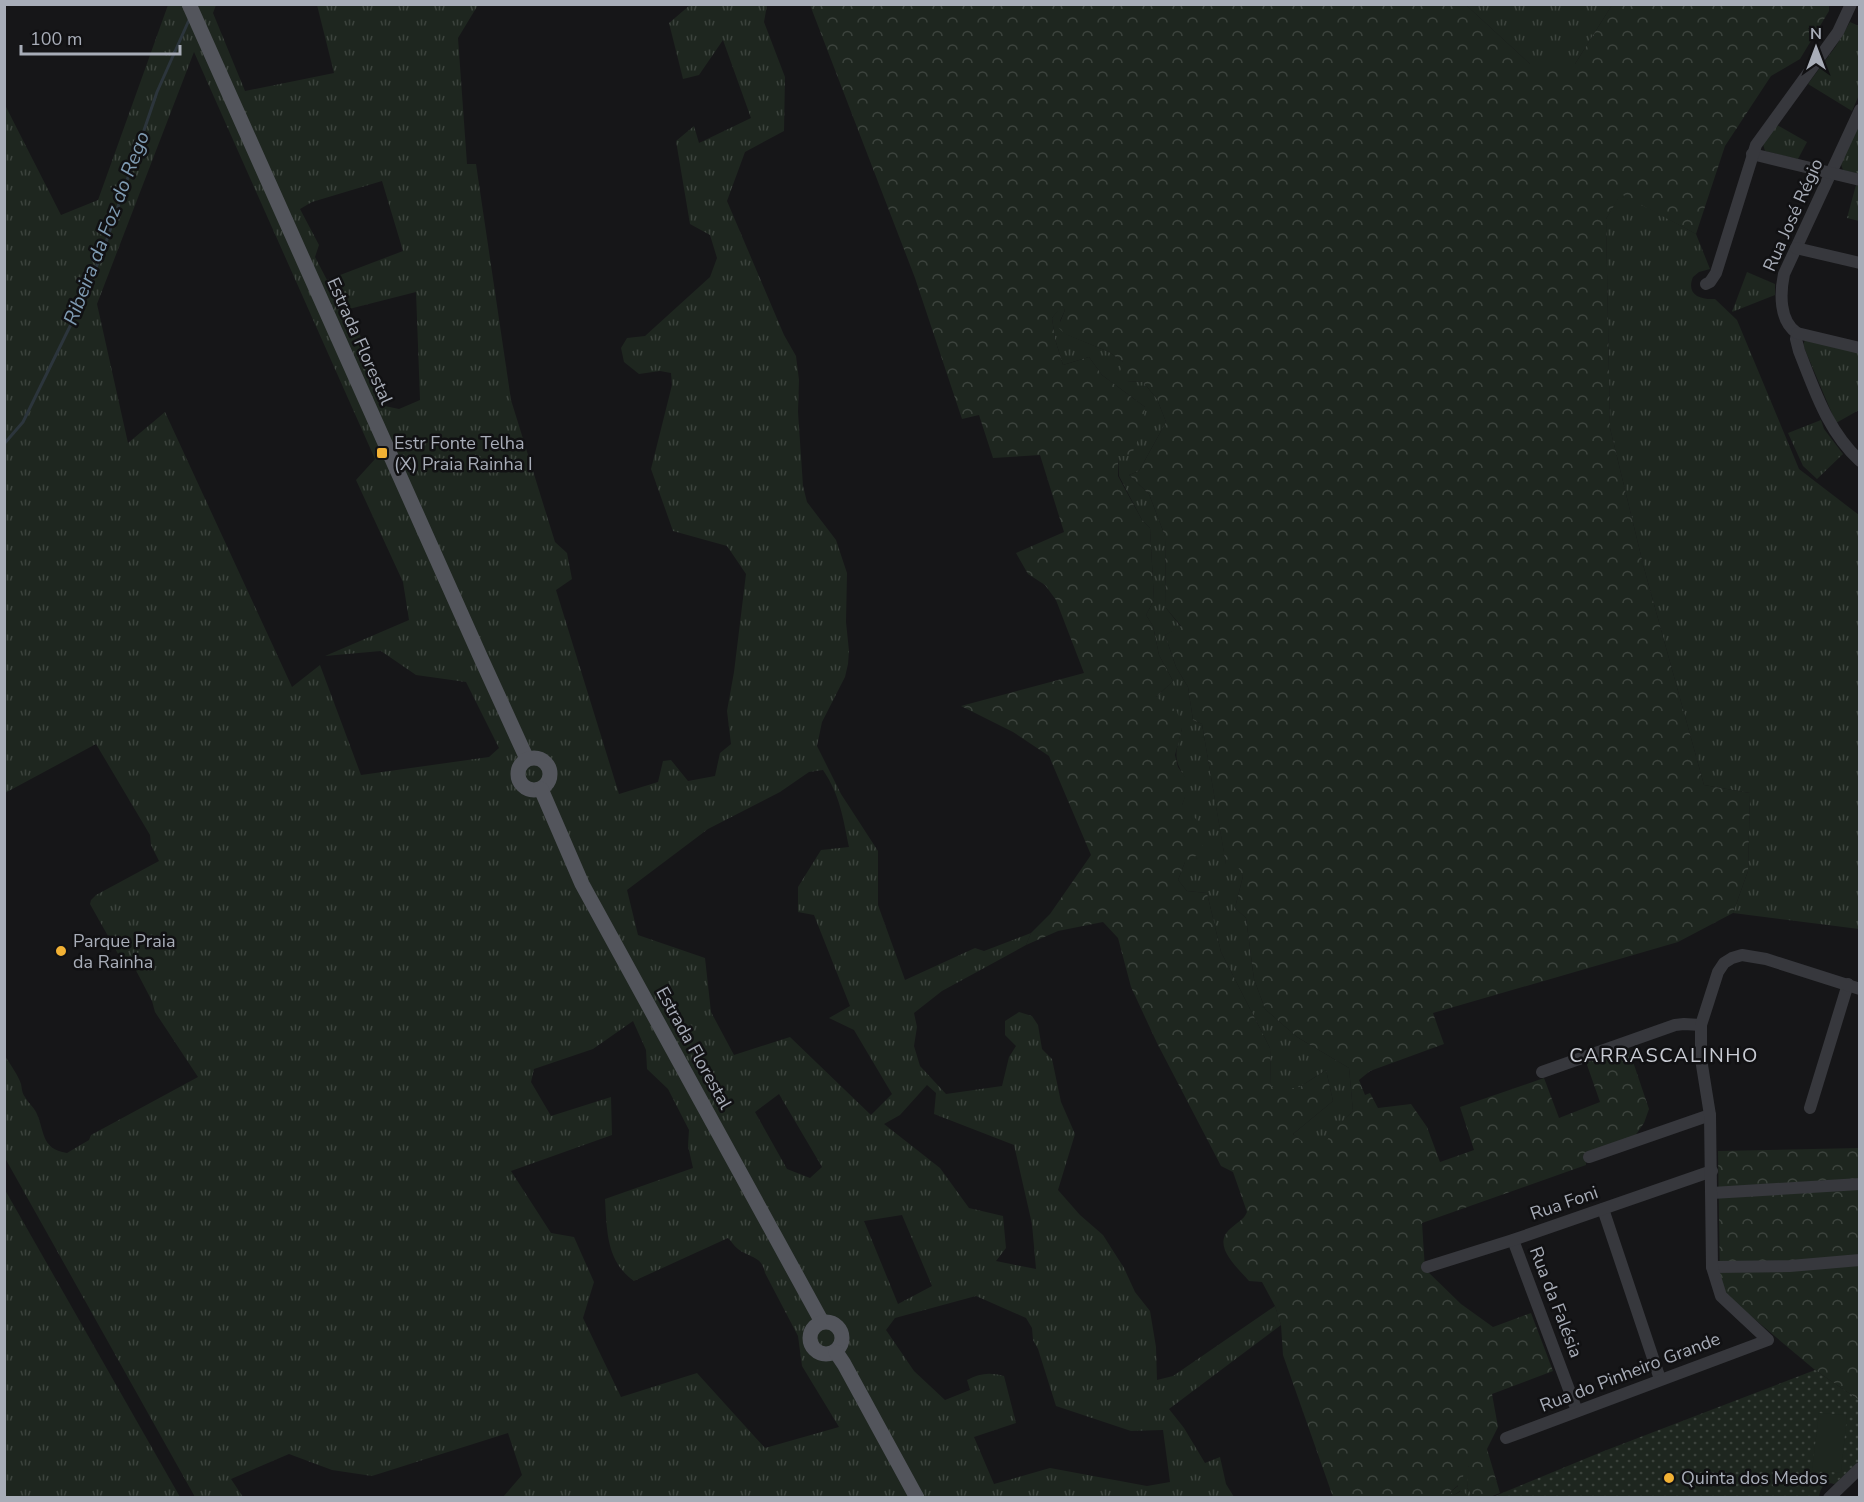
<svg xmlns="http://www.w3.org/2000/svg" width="1864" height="1502" viewBox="0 0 1864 1502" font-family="'Nunito Sans',sans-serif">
	<defs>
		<pattern id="grass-tufts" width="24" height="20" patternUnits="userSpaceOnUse" patternTransform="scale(1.5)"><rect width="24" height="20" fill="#1e261f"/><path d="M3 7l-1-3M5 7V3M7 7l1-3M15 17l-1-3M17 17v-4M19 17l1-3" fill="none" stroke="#3c433d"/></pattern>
		<pattern id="forest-crowns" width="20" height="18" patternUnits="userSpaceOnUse" patternTransform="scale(1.5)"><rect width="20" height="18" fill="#1e261f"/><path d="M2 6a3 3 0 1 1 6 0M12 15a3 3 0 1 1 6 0" fill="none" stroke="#3c433d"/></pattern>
		<pattern id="garden-dots" width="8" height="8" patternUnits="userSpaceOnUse" patternTransform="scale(1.5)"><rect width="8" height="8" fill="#1e261f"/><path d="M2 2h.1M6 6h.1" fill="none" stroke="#3c433d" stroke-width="1.8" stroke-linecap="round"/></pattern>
	</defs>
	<rect width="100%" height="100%" fill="#161618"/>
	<g fill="url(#grass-tufts)" fill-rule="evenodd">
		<path d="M 168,5 L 216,5 L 213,13 L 245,91 L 334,73 L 317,5 L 478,5 L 458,38 L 467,164 L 476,164 L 511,400 L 555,542 L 567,553 L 572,579 L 556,590 L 619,794 L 658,782 L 663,761 L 671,760 L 688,781 L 715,776 L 720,753 L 731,744 L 727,711 L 734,672 L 746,574 L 727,546 L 673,531 L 651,469 L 672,385 L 671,373 L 660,371 L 639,374 L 624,362 L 621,348 L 627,338 L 645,336 L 710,277 L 717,258 L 710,235 L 690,224 L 676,141 L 694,126 L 699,143 L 751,118 L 723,40 L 699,75 L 683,79 L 669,23 L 690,5 L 767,5 L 764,22 L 785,77 L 784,131 L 745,152 L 727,201 L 784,335 L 796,356 L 799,380 L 798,412 L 803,486 L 807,502 L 836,540 L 847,573 L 846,622 L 849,651 L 848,664 L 845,677 L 822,722 L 817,746 L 841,794 L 878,851 L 878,905 L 905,980 L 975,948 L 984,951 L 1031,933 L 1026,945 L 942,991 L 914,1013 L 917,1027 L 914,1046 L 920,1066 L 946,1094 L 1002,1086 L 1009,1057 L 1016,1046 L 1005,1035 L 1005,1021 L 1019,1012 L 1032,1016 L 1038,1025 L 1042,1049 L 1052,1059 L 1061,1102 L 1075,1134 L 1058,1190 L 1080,1215 L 1103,1235 L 1124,1268 L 1135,1292 L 1150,1311 L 1156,1347 L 1157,1380 L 1173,1376 L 1275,1306 L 1281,1325 L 1169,1409 L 1184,1428 L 1205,1463 L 1220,1457 L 1226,1484 L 1234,1497 L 503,1497 L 522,1475 L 508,1433 L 372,1476 L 332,1470 L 289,1454 L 231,1479 L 243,1497 L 195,1497 L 5,1158 L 5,1056 C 10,1064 18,1075 21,1084 C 22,1089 22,1093 25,1097 C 28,1103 33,1106 36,1112 C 45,1130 40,1149 67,1153 L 89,1140 L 91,1135 L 198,1077 L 155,1012 L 152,1001 L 130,959 L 122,961 L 90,904 L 91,900 L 96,895 L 159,861 L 151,845 L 150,835 L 96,744 L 5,793 L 4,103 L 61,215 L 98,200 ZM 194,52 L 375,459 L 356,480 L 403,582 L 409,620 L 325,656 L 381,651 L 416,675 L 466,682 L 499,748 L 489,757 L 361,775 L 320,665 L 292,687 L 165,412 L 128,443 L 97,304 ZM 382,181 L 403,251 L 327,280 L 315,257 L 319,245 L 300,209 L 312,202 ZM 416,292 L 420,400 L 399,409 L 385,406 L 371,377 L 372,364 L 349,309 ZM 823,770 C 840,795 843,818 849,847 L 821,850 L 798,887 L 798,912 L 814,915 L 850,1006 L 829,1018 L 854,1030 L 892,1094 L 871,1115 L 790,1037 L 734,1055 L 711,1012 L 705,958 L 638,935 L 627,890 L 708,829 L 780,792 L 809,772 ZM 633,1021 L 646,1050 L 647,1069 L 668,1089 L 689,1130 L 688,1146 L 693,1168 L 605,1199 C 607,1231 606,1261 634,1281 L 728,1238 C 731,1241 734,1246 738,1249 C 750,1258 762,1256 765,1273 L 798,1336 L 802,1366 L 839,1427 L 765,1448 L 697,1373 L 621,1397 L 583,1318 L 594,1282 L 574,1237 L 551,1233 L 511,1171 L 612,1135 L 611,1097 L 551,1116 L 531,1082 L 534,1069 L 593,1049 ZM 927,1085 L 936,1093 L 934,1114 L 1014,1145 L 1032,1224 L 1036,1269 L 996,1261 L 1006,1248 L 1003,1216 L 969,1208 L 940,1168 L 884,1124 L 900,1115 ZM 779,1094 L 822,1167 L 810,1178 L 787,1169 L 755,1112 ZM 902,1215 L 932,1286 L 898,1304 L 864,1221 ZM 976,1296 L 1026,1318 L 1032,1328 L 1033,1340 L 1038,1349 L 1056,1406 L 1131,1431 L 1163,1430 L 1170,1482 L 1147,1486 L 1050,1468 L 994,1484 L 974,1437 L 1016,1423 L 1004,1376 C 990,1372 980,1373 967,1380 L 970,1390 L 945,1400 L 914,1371 L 886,1330 L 895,1318 Z"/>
		<path d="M 1466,5 L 1612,5 L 1575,64 L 1530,64 Z"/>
		<path d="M 1850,22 L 1859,26 L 1859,95 L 1852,111 L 1808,84 L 1836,46 Z"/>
		<path d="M 1859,123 L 1859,174 L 1843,170 L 1841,164 Z"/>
		<path d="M 1777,125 L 1807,142 L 1798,159 L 1765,151 L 1763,144 Z"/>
		<path d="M 1856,185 L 1859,186 L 1859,221 L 1847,218 Z"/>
		<path d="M 1621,193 L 1696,234 L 1710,269 L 1699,272 L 1693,277 C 1686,294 1699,300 1715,299 L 1737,320 L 1799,469 L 1859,515 L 1859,929 L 1733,913 L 1748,871 L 1750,793 L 1704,785 L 1644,568 L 1610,428 L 1606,219 Z"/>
		<path d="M 1747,272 L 1775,284 L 1775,295 L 1732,312 Z"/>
		<path d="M 1062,305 L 1065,310 L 1060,321 L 1066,334 L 1109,352 L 1123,362 L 1127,381 L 1143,382 L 1157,399 L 1166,422 L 1139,471 L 1129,475 L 1149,494 L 1165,536 L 1166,608 L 1181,627 L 1165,635 L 1176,667 L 1188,687 L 1193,720 L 1202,724 L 1226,864 L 1238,866 L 1243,876 L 1235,908 L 1246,918 L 1254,979 L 1265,1009 L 1297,1037 L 1349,1068 L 1353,1111 L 1333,1132 L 1319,1155 L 1293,1134 L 1333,1101 L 1326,1070 L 1298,1088 L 1271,1088 L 1270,1048 L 1221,952 L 1207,893 L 1187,891 L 1178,880 L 1185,862 L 1182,805 L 1189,784 C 1173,759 1174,757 1182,729 L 1156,697 L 1173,681 L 1159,655 L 1153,626 L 1146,615 L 1154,600 L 1150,528 L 1142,520 L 1119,476 L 1118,455 L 1145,407 L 1102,375 L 1089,357 L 1063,365 L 1055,339 L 1052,318 Z"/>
		<path d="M 1805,340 L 1859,353 L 1859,410 L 1836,423 L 1803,345 Z"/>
		<path d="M 1821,420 L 1824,429 L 1843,454 L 1817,479 L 1803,466 L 1788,433 Z"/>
		<path d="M 4,1190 L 5,1190 L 180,1497 L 5,1497 Z"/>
		<path d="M 1470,1466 L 1467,1488 L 1474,1497 L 1468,1497 L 1460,1491 L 1454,1495 L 1450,1492 L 1458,1486 L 1457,1468 Z"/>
	</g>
	<g fill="url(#forest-crowns)" fill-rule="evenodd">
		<path d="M 810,5 L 1466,5 L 1530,64 L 1575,64 L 1612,5 L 1829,5 L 1829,11 L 1800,59 L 1771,76 L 1725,146 L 1696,234 L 1621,194 L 1606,219 L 1610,428 L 1644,568 L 1704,785 L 1750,793 L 1748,871 L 1733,913 L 1678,942 L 1433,1013 L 1444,1044 L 1370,1071 L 1359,1080 L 1365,1095 L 1370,1093 L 1378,1108 L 1411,1104 L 1427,1127 L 1440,1162 L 1474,1150 L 1460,1107 L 1544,1078 L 1559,1118 L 1600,1102 L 1586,1062 L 1628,1047 L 1649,1109 L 1644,1123 L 1635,1136 L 1586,1153 L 1586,1165 L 1422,1223 L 1425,1269 L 1461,1304 L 1493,1327 L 1531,1313 L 1553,1371 L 1492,1394 L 1498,1427 L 1487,1449 L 1500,1493 L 1490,1497 L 1474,1497 L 1467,1488 L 1469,1466 L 1463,1470 L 1460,1469 L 1464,1472 L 1463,1477 L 1461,1477 L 1462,1482 L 1450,1492 L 1454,1495 L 1463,1490 L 1468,1497 L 1333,1497 L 1283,1355 L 1281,1325 L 1275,1306 L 1262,1282 L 1249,1281 C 1238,1268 1211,1246 1230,1229 C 1236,1223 1244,1220 1247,1212 L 1233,1172 L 1221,1166 L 1157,1043 L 1131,987 L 1118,938 L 1103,922 L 1058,931 L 1026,945 L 1031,933 L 1050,914 L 1091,855 L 1049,756 L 1013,732 L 961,706 L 1084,673 L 1056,600 L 1045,585 L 1028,574 L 1016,553 L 1064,532 L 1040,455 L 993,458 L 979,415 L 962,419 L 915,278 ZM 1062,306 L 1065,310 L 1058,327 L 1065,334 L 1109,352 L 1123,362 L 1119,375 L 1127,381 L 1143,382 L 1157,399 L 1166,422 L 1139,471 L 1129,475 L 1149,494 L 1165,536 L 1166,608 L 1181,626 L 1165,635 L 1176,667 L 1188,687 L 1193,720 L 1202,724 L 1226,865 L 1238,867 L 1243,876 L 1235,908 L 1246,918 L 1254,979 L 1265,1009 L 1297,1037 L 1349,1068 L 1353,1111 L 1332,1132 L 1319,1154 L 1293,1134 L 1333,1101 L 1326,1070 L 1298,1088 L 1271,1088 L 1270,1048 L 1221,952 L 1207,893 L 1187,891 L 1178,880 L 1185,862 L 1203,852 L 1199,822 L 1182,805 L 1190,784 L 1178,767 L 1175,755 L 1182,729 L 1177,711 L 1156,697 L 1173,681 L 1159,655 L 1153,626 L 1146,615 L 1154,600 L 1150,528 L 1142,520 L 1118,476 L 1118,456 L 1131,456 L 1143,428 L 1145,407 L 1102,375 L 1089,357 L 1063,365 L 1055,339 L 1052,318 Z"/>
		<path d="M 1859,1148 L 1859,1400 L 1815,1370 L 1727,1296 L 1720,1283 L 1718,1151 Z"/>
	</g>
	<path fill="url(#garden-dots)" d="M 1815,1370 L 1859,1400 L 1859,1461 L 1835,1484 C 1825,1481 1820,1488 1819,1497 L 1490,1498 L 1604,1451 Z"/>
	<path fill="#1e261f" d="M 1819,1413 L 1847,1415 L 1841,1473 L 1812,1470 Z"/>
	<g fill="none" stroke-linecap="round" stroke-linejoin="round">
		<path stroke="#2c353c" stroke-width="3" d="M 4,444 L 23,422 L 79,308 L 104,248 L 157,92 L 189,20"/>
		<g stroke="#37383d" stroke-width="12">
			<path d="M 1860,110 L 1784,274 C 1780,293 1779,321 1797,333 L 1796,339 L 1799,351 C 1815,391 1827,430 1860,461"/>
			<path d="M 1752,154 L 1860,180"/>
			<path d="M 1796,248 L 1860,263"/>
			<path d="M 1706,284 L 1710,282 L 1716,273 L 1756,145 L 1838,32 L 1851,4"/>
			<path d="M 1797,333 L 1860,348"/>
			<path d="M 1542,1072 L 1675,1025 L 1684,1024 L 1701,1025"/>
			<path d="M 1810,1108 L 1848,984"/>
			<path d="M 1589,1157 L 1710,1115"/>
			<path d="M 1712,1193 L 1860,1184"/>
			<path d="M 1603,1209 L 1660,1379"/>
			<path d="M 1513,1240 L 1577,1411"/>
			<path d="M 1427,1267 L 1513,1240 L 1712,1171"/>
			<path d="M 1712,1267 L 1790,1266 L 1860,1260"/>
			<path d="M 1506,1438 L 1768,1340 L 1721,1296 L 1712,1267 L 1710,1115 L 1701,1059 L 1701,1025 L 1718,972 L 1724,963 L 1732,958 L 1742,955 L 1766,959 L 1860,989"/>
			<path d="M 1829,1498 L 1860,1468"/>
		</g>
		<g stroke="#53555c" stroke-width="15">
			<path d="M 189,4 L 480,656 L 527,759"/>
			<circle cx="534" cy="774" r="16"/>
			<path d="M 541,789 L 582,884 L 822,1322"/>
			<circle cx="826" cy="1338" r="16"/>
			<path d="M 836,1352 L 844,1364 L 917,1498"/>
		</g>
	</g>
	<g fill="#f2b134" stroke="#111113" stroke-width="2">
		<rect x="376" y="447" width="12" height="12" rx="3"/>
		<circle cx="61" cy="951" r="6"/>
		<circle cx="1669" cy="1478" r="6"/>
	</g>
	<g text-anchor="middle" stroke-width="5" stroke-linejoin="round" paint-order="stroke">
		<g font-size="18" fill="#a8adb8" stroke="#111113">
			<text transform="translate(1793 215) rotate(-66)" y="6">Rua José Régio</text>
			<text transform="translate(360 341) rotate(66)" y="6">Estrada Florestal</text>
			<text transform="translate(694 1048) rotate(61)" y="6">Estrada Florestal</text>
			<text transform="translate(1564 1203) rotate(-19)" y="6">Rua Foni</text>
			<text transform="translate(1556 1302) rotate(69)" y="6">Rua da Falésia</text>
			<text transform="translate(1630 1372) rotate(-21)" y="6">Rua do Pinheiro Grande</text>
		</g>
		<g font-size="18" fill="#a8adb8" stroke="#111113" text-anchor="start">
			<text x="394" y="449">Estr Fonte Telha<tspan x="394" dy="21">(X) Praia Rainha I</tspan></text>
			<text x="73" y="947">Parque Praia<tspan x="73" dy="21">da Rainha</tspan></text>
			<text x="1681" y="1484">Quinta dos Medos</text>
		</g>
		<g font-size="20" font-style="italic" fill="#7f9bb3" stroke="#111113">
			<text transform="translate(106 228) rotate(-69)" y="7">Ribeira da Foz do Rego</text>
		</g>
		<g font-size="20" letter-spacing="1.5" fill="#c9ccd4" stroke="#111113">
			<text x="1664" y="1062">CARRASCALINHO</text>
		</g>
	</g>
	<rect width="1864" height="1502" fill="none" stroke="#a8adb8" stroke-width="12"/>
	<g transform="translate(1816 48)" stroke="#111113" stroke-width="4.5" paint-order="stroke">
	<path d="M0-4.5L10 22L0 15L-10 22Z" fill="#a8adb8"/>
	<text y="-9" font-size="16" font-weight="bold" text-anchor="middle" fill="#a8adb8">N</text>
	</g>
	<path d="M21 45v9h159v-9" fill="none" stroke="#a8adb8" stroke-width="3"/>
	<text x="30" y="45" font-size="18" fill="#a8adb8" stroke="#111113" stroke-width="4.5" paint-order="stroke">100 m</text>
</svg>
